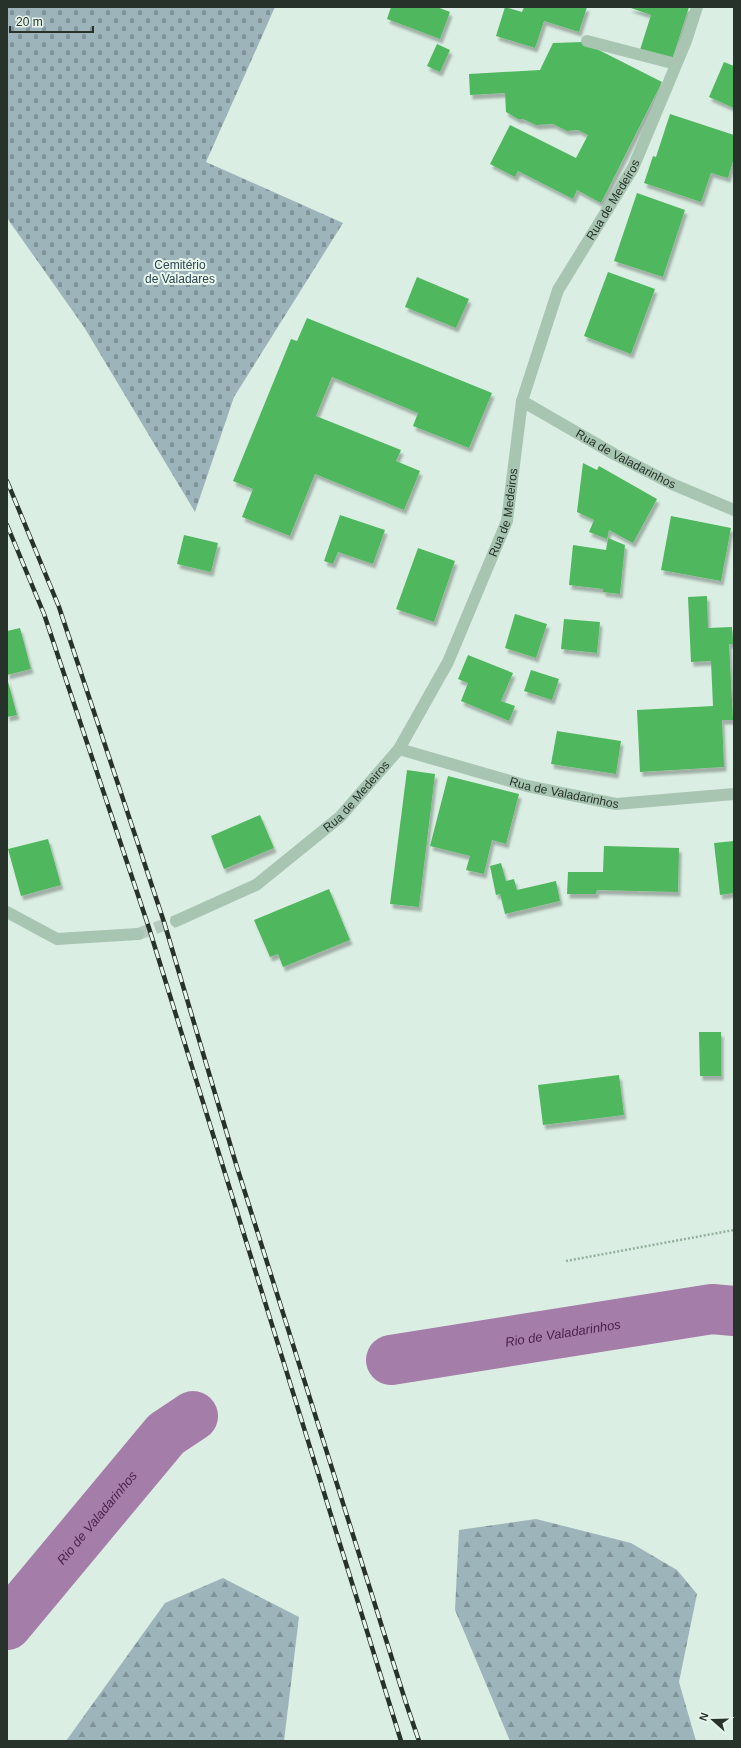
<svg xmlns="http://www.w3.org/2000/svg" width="741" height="1748" viewBox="0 0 741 1748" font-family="Helvetica,sans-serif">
	<defs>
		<pattern id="forest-firs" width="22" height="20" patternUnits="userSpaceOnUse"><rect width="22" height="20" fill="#9db4bb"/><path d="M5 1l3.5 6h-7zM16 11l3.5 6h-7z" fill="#809398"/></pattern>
		<pattern id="cemetery-stones" width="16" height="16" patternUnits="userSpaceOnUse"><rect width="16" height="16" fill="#9db4bb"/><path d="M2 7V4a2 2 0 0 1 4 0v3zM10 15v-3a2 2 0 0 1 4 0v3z" fill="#809398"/></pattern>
		<filter id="shadow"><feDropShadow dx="2.5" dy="4.5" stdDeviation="1" flood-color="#0004"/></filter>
	</defs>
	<rect width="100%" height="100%" fill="#dbeee3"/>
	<g fill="url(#forest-firs)">
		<path d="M 536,1519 L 631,1543 L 677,1570 L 697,1594 L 679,1682 L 696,1741 L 510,1741 L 455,1610 L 459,1530 Z"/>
		<path d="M 223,1578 L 299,1617 L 284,1741 L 66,1741 L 165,1603 Z"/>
	</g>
	<path fill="url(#cemetery-stones)" d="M 7,7 L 275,7 L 206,162 L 343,223 L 234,397 L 195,512 L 84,327 L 7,218 Z"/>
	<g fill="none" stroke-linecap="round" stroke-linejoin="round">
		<g stroke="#a47da8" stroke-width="50">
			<path id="s1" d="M 391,1360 L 712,1309 L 734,1311"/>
			<path id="s2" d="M 7,1625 L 166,1434 L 193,1416"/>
		</g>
	</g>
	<g fill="#50b75d" filter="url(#shadow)">
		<path d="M 391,7 L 437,7 L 450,12 L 440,39 L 387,19 Z"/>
		<path d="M 505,7 L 522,12 L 524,7 L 587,7 L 579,32 L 544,21 L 535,48 L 496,36 Z"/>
		<path d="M 628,7 L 689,7 L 672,60 L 640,50 L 651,15 Z"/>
		<path d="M 583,42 L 662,82 L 601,203 L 577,190 L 573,199 L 518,171 L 515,177 L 490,164 L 510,125 L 576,158 L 588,135 L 578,130 L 567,131 L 553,124 L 536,125 L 523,119 L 518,119 L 506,112 L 505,93 L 470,95 L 469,74 L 540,70 L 553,43 Z"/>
		<path d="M 437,44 L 450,50 L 440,72 L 427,66 Z"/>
		<path d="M 724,62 L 734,66 L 734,108 L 709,97 Z"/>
		<path d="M 670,114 L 734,135 L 734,158 L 728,178 L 711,173 L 701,202 L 644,183 L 653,156 L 656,157 Z"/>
		<path d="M 637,193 L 685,210 L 663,277 L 614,261 Z"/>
		<path d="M 608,272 L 655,289 L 631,354 L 584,336 Z"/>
		<path d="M 417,277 L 469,299 L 456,328 L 405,307 Z"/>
		<path d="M 307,318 L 492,393 L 469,448 L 413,426 L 418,413 L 332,377 L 316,416 L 401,450 L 396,461 L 420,471 L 404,510 L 315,474 L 290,536 L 242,517 L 253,489 L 233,481 L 291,339 L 297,341 Z"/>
		<path d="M 583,463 L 597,470 L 599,466 L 657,499 L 633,543 L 609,530 L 607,539 L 589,532 L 594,520 L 577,512 Z"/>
		<path d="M 340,515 L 385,530 L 373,564 L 338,552 L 333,564 L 324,561 Z"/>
		<path d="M 671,516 L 731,528 L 721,581 L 661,570 Z"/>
		<path d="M 184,535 L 218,543 L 211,572 L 177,564 Z"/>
		<path d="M 608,538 L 625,545 L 620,594 L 603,592 L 603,589 L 569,585 L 573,545 L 606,550 Z"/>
		<path d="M 418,548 L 455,561 L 434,622 L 396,609 Z"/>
		<path d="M 707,596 L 708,628 L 732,627 L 733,644 L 729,644 L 733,720 L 722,720 L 724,767 L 640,772 L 637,710 L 713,706 L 711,661 L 691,662 L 688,597 Z"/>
		<path d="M 515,614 L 547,624 L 536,658 L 505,648 Z"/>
		<path d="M 564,619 L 600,622 L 597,653 L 561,649 Z"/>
		<path d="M 20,628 L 31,669 L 7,675 L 7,631 Z"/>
		<path d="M 468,655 L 513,673 L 501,701 L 515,706 L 509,721 L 461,701 L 468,683 L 458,679 Z"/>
		<path d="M 531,670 L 559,679 L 552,700 L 524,691 Z"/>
		<path d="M 7,678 L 17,715 L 7,717 Z"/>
		<path d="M 557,731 L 621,741 L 616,774 L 551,764 Z"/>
		<path d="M 407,770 L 435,774 L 419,907 L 390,904 Z"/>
		<path d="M 448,776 L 519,794 L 506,844 L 492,840 L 484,874 L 466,870 L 470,856 L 430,846 Z"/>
		<path d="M 260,815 L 274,848 L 224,869 L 211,836 Z"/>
		<path d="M 48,839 L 61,885 L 21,896 L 8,849 Z"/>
		<path d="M 734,841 L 734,893 L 720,895 L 714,843 Z"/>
		<path d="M 604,846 L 679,848 L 678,892 L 597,890 L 596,894 L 567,894 L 568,872 L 603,872 Z"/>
		<path d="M 501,863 L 506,881 L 514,879 L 517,890 L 556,881 L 560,901 L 505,914 L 500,894 L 496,895 L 490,866 Z"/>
		<path d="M 329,889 L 350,940 L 283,967 L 278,954 L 270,957 L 254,920 Z"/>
		<path d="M 699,1032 L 721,1032 L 721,1076 L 700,1076 Z"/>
		<path d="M 619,1075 L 624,1115 L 543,1125 L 538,1085 Z"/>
	</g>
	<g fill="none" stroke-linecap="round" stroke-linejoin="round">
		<path stroke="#b7c8be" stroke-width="12" stroke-dasharray="12 6" stroke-linecap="butt" d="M 138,934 L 176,921"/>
		<path stroke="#93b09c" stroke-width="2.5" stroke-dasharray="2 2" stroke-linecap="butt" d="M 566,1261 L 734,1230"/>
		<g stroke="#a8c5b2" stroke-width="12">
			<path d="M 587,41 L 676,64"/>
			<path id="s3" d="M 522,401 L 614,454 L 672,484 L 734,510"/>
			<path id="s4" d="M 399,749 L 527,786 L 616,804 L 734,794"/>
			<path d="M 7,912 L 57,939 L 138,934"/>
			<path id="s5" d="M 176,921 L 256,885 L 340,817 L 399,749 L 448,662 L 507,521 L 522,401 L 558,290 L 633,168 L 686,41 L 697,7"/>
		</g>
		<defs>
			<g id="rail">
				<path d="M 7,481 L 59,607 L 164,922 L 236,1164 L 406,1703 L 419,1741"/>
				<path d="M 7,525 L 44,614 L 149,928 L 401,1741"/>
			</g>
		</defs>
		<use href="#rail" stroke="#27322a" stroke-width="4.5"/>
		<use href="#rail" stroke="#e7f6ed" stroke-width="3" stroke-dasharray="9" stroke-linecap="butt"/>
	</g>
	<g text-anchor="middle" stroke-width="4" stroke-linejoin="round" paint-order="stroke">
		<g font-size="12" fill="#27322a" stroke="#e7f6ed">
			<text dy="4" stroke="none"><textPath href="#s5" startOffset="882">Rua de Medeiros</textPath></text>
			<text dy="4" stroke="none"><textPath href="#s3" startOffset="119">Rua de Valadarinhos</textPath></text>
			<text dy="4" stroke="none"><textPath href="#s5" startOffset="546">Rua de Medeiros</textPath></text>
			<text dy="4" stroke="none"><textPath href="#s4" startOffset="171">Rua de Valadarinhos</textPath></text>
			<text dy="4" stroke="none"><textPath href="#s5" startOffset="222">Rua de Medeiros</textPath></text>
		</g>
		<g font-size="12" fill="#2e464e" stroke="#e7f6ed">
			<text x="180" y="269">Cemitério<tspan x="180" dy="14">de Valadares</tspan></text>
		</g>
		<g font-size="13" font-style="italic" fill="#4d224f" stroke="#e7f6ed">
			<text dy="5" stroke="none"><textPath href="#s1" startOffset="174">Rio de Valadarinhos</textPath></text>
			<text dy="5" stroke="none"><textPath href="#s2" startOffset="140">Rio de Valadarinhos</textPath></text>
		</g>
	</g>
	<rect width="741" height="1748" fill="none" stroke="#27322a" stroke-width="16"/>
	<g transform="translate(713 1720) rotate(290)" stroke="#e7f6ed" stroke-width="3" paint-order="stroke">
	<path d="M0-3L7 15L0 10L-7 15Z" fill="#27322a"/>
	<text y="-6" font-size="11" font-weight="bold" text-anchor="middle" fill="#27322a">N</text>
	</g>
	<path d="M10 26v6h83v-6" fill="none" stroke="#27322a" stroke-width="2"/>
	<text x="16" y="26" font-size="12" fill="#27322a" stroke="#e7f6ed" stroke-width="3" paint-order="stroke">20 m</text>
</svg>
